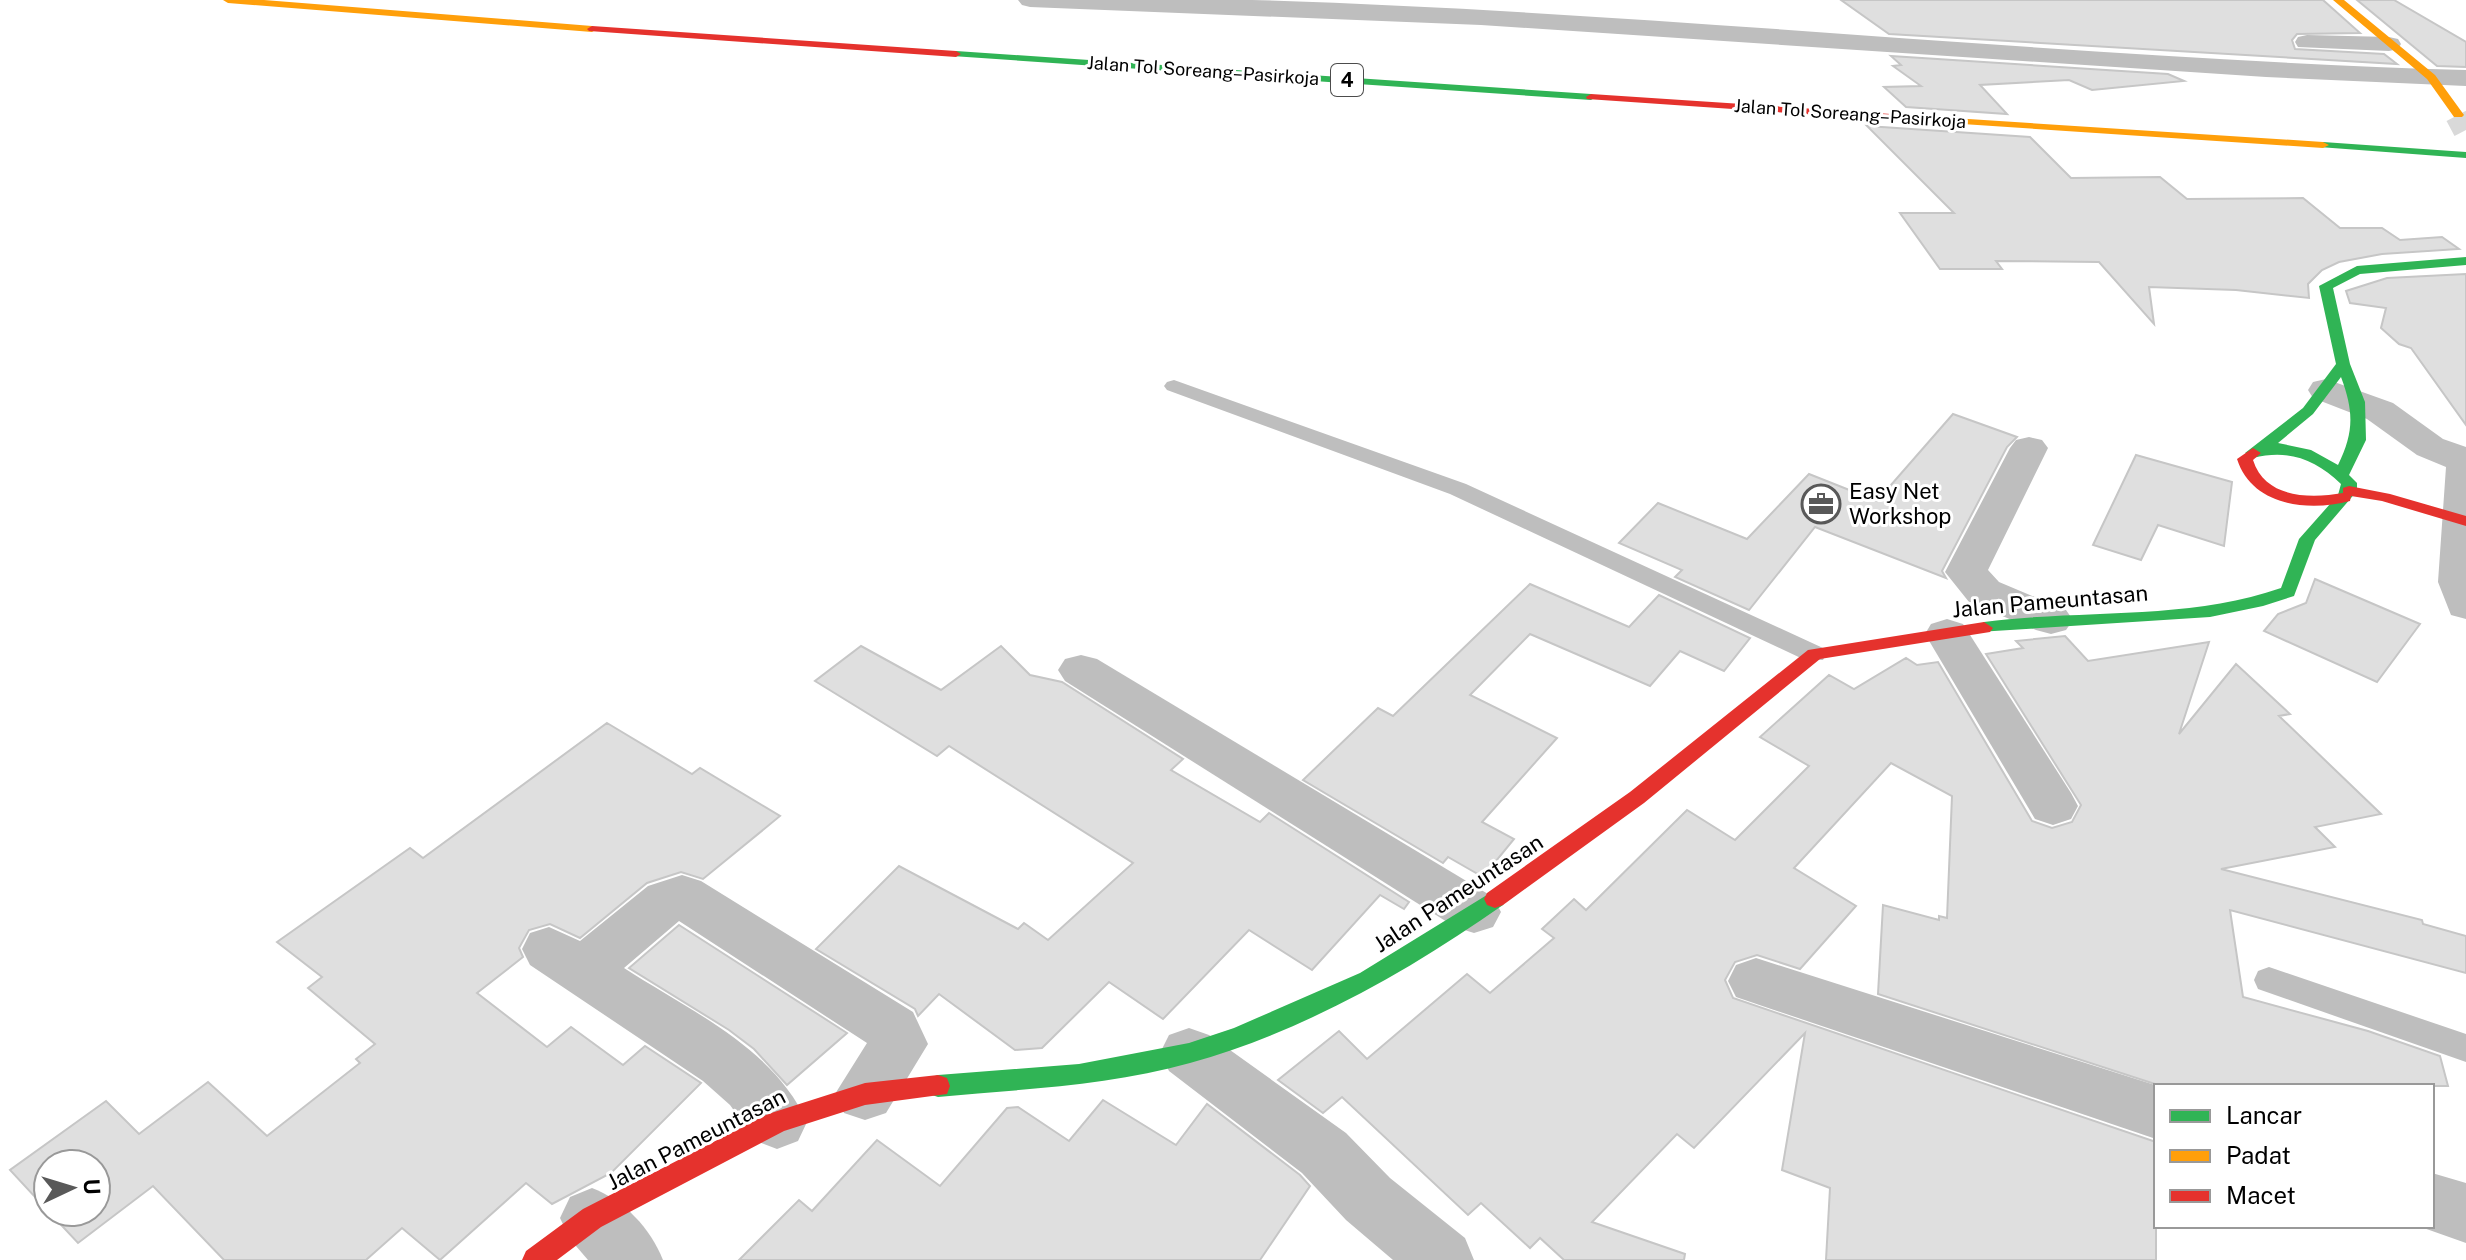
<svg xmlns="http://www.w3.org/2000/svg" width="2466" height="1260" viewBox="0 0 2466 1260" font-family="'Public Sans',sans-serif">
	<rect width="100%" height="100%" fill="#fff"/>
	<g fill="#dfdfdf" stroke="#c6c6c6" stroke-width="2">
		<path d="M 1841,0 L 2323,0 L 2360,33 L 2297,34 L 2292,40 L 2295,49 L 2384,54 L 2397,64 L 1889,34 Z"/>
		<path d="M 2357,0 L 2394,0 L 2466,42 L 2466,67 L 2437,66 Z"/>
		<path d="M 1891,56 L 2168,74 L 2184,81 L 2092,90 L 2069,80 L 1980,85 L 2007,114 L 1906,107 L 1884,87 L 1921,86 L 1893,66 L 1901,65 Z"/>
		<path d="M 1867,126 L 2030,137 L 2071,178 L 2160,177 L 2187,199 L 2303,198 L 2340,228 L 2382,228 L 2400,240 L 2442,237 L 2459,249 L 2382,254 L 2339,262 L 2322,270 L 2308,284 L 2309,298 L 2236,290 L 2149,287 L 2154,324 L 2099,262 L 1996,261 L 2002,269 L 1940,269 L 1900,213 L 1954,213 Z"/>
		<path d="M 2466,274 L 2466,425 L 2411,348 L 2399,344 L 2381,328 L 2386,308 L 2350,303 L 2346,291 L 2387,278 Z"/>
		<path d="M 1953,414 L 2017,437 L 2007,447 L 1942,571 L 1946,578 L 1815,527 L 1749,610 L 1675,577 L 1682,570 L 1619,543 L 1658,503 L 1747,539 L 1809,474 L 1877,501 Z"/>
		<path d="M 2136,455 L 2232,482 L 2224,546 L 2158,525 L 2141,560 L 2093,545 Z"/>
		<path d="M 2315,579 L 2420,624 L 2377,682 L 2264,631 L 2278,614 L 2306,603 Z"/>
		<path d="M 1530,584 L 1629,627 L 1659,595 L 1750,638 L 1724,671 L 1680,651 L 1650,686 L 1530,634 L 1470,695 L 1557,738 L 1482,822 L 1514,839 L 1483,877 L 1448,857 L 1443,863 L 1303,780 L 1378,708 L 1393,716 Z"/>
		<path d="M 2065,636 L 2088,661 L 2209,642 L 2179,734 L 2236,664 L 2290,714 L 2279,716 L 2381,814 L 2315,827 L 2335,847 L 2221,869 L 2422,920 L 2423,924 L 2466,936 L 2466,973 L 2230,910 L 2243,997 L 2368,1031 L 2440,1056 L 2448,1086 L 2161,1086 L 1878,994 L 1883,905 L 1939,920 L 1939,916 L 1947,918 L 1952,796 L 1891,763 L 1794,868 L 1856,906 L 1800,969 L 1757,955 L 1735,962 L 1725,980 L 1733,998 L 2156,1142 L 2156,1260 L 1826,1260 L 1830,1188 L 1782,1170 L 1805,1033 L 1694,1148 L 1677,1134 L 1592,1222 L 1685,1254 L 1684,1260 L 1564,1260 L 1540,1238 L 1530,1248 L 1481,1203 L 1468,1215 L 1342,1097 L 1323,1113 L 1278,1080 L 1339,1031 L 1367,1059 L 1467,974 L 1490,993 L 1554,938 L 1542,929 L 1574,899 L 1586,910 L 1687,810 L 1735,840 L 1809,766 L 1760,737 L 1829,675 L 1854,689 L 1906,658 L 1917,665 L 1938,662 L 2032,821 L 2052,828 L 2072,822 L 2081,805 L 1986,654 L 2023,648 L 2016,641 Z"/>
		<path d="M 861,646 L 941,690 L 1001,646 L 1030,675 L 1062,682 L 1183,759 L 1171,770 L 1260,822 L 1269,813 L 1409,902 L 1404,909 L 1380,895 L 1312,970 L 1249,930 L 1163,1019 L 1109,982 L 1042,1048 L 1015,1050 L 939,994 L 918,1016 L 915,1009 L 816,949 L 899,866 L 1018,929 L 1024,923 L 1048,940 L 1133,863 L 949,746 L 937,756 L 815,681 Z"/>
		<path d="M 607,723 L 692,774 L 700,768 L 780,816 L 703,879 L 681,872 L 647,883 L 580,938 L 550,924 L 529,930 L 519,948 L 523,957 L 477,993 L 547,1047 L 571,1027 L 623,1065 L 645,1046 L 701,1083 L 611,1173 L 552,1204 L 526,1183 L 440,1260 L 402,1228 L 366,1260 L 224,1260 L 153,1186 L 78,1243 L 49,1212 L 96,1212 L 96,1164 L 48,1164 L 48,1211 L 10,1170 L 106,1101 L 139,1134 L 208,1082 L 267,1136 L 360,1063 L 356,1059 L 375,1044 L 308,988 L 322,977 L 277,942 L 410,848 L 423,858 Z"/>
		<path d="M 679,925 L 847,1033 L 787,1085 L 754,1049 L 729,1030 L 629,968 Z"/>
		<path d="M 1103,1100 L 1176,1145 L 1207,1104 L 1300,1175 L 1310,1186 L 1260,1260 L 739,1260 L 799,1200 L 812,1211 L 877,1140 L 940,1186 L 1007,1108 L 1018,1107 L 1069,1141 Z"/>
	</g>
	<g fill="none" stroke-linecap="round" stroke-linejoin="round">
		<path stroke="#d9d9d9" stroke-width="26" stroke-dasharray="26 13" stroke-linecap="butt" d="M 2458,115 L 2466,130"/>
		<g fill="#bebebe" fill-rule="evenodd">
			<path d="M 1174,380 L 1466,484 L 1823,648 L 1826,654 L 1823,660 L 1805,660 L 1450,494 L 1167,390 L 1164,386 L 1167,382 Z"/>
			<path d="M 2269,967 L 2466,1034 L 2466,1062 L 2258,989 L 2254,980 L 2258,971 Z"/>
		</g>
		<g fill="#bebebe" fill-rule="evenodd">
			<path d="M 1018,0 C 1096,0 1174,0 1252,0 C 1657,12 2061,58 2466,70 L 2466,86 L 2266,77 L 1481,25 L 1030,7 L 1022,5 Z"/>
			<path d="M 2307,35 L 2389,37 L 2398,39 L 2401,44 L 2398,49 L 2389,51 L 2298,47 L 2295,42 L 2298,37 Z"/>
			<path d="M 2326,379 L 2393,403 L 2443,439 L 2466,447 L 2466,619 L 2451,615 L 2438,582 L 2446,467 L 2417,455 L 2367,419 L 2313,398 L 2308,390 L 2313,382 Z"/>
			<path d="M 2029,437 L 2042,440 L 2048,448 L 1988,570 L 1999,582 L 2066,610 L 2073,620 L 2066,630 L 2051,634 L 2036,630 L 1969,602 L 1945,572 L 2010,448 L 2016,440 Z"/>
			<path d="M 1947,619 L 1963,624 L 2071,793 L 2078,806 L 2071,819 L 2053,825 L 2035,819 L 1925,634 L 1931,624 Z"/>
			<path d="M 1081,655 L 1097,659 L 1493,897 L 1501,912 L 1493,927 L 1474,933 L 1455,927 L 1065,681 L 1058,670 L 1065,659 Z"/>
			<path d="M 682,875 L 701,881 L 913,1012 L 928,1044 L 886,1113 L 865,1120 L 844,1113 L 835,1094 L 867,1043 L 679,921 L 624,968 C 690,1011 773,1047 807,1122 L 798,1141 L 777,1149 L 756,1141 L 730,1105 L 703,1081 L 530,965 L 522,949 L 530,933 L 549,927 L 580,941 L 648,886 Z"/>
			<path d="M 1756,958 L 2158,1086 L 2156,1139 L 1736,997 L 1728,981 L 1736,965 Z"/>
			<path d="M 1189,1028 L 1209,1035 L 1346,1133 L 1390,1178 L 1465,1238 L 1474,1260 L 1393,1260 L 1346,1220 L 1302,1173 L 1169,1071 L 1160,1053 L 1169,1035 Z"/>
			<path d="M 2432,1173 L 2466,1183 L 2466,1243 L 2418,1226 L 2432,1226 Z"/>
			<path d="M 592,1188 C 625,1201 650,1228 663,1260 L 588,1260 L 570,1239 L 560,1218 L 570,1197 Z"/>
		</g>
		<g fill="#30b455" fill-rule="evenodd">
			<path d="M 956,51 L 1591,94 L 1596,97 L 1591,100 L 952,56 L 951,54 Z"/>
			<path d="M 2323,142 L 2466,152 L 2466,158 L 2319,147 L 2317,145 Z"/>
			<path d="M 2466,257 L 2466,265 L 2360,274 L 2333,288 L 2350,364 L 2365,402 L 2366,440 L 2349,475 L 2357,483 L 2357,491 L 2315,540 L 2294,596 L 2263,606 L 2210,617 L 1978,632 L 1975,628 L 1984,622 C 2082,609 2186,621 2281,588 L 2299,539 L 2338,495 L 2341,484 C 2315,459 2288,449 2253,458 L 2245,453 L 2303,408 L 2336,364 L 2319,286 L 2357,266 ZM 2341,377 C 2354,412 2354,432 2338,465 L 2311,450 L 2278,443 L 2313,414 Z"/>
			<path d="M 1495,890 L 1503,893 L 1506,899 L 1503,905 C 1409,971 1302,1032 1190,1063 C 1108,1086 1022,1089 938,1097 L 929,1094 L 926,1086 L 929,1078 L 938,1075 L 1079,1064 L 1189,1043 L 1234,1028 L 1360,973 Z"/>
		</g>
		<g fill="#ff9f0a" fill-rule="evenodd">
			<path d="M 223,0 L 264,0 L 592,26 L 597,29 L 592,32 L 228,3 Z"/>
			<path d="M 2333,0 L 2344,0 L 2435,75 L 2464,115 L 2462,117 L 2454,117 L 2427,79 Z"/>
			<path d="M 1891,114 L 2323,142 L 2329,145 L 2323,148 L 1887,119 L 1885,117 Z"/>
		</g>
		<g fill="#e5322d" fill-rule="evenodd">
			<path d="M 592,26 L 956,51 L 961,54 L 956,57 L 589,31 L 587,29 Z"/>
			<path d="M 1591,94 L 1891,114 L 1897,117 L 1891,120 L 1587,99 L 1586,97 Z"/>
			<path d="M 2253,448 L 2261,453 L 2253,460 C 2265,498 2309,499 2343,493 L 2343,488 L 2349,486 L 2390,494 L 2466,516 L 2466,526 L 2382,501 L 2351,496 L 2350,501 C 2308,512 2252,506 2237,459 Z"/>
			<path d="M 1984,622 L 1993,628 L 1990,632 L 1820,659 L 1644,803 L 1503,905 L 1495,908 L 1487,905 L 1484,899 L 1487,893 L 1630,792 L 1808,650 Z"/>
			<path d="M 938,1075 L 947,1078 L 950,1086 L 947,1094 L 865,1105 L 784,1131 L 601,1227 L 557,1260 L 522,1260 L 526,1251 L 583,1209 L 768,1114 L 865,1083 Z"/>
		</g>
	</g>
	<defs>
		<symbol id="office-ring" viewBox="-11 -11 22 22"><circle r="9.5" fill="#fff" stroke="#595959" stroke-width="1.5"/><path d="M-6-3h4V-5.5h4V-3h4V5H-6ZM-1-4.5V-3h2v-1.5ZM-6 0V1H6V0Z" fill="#595959"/></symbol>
	</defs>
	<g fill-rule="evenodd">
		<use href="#office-ring" x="1799" y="482" width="44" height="44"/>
	</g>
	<g text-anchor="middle" stroke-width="6" stroke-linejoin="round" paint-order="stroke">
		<g font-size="18" fill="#000" stroke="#fff">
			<text transform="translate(1203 71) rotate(4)" y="6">Jalan Tol Soreang–Pasirkoja</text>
			<text transform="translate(1850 114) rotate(4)" y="6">Jalan Tol Soreang–Pasirkoja</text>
		</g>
		<rect fill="#fff" stroke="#4c4c4c" stroke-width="2" x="1331" y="64" width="32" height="32" rx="6"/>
		<g font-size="20" font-weight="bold" fill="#000">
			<text x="1347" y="87">4</text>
		</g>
		<g font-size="22" fill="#000" stroke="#fff" text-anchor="start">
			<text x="1849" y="499">Easy Net<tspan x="1849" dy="25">Workshop</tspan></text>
		</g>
		<g font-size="22" fill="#000" stroke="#fff">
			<text transform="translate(2050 601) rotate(-5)" y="8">Jalan Pameuntasan</text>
			<text transform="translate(1458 893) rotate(-33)" y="8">Jalan Pameuntasan</text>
			<text transform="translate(696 1139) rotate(-27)" y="8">Jalan Pameuntasan</text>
		</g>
	</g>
	<rect x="2154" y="1084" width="280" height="144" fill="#ffffff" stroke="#999999" stroke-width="2"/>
	<rect x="2170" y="1110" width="40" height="12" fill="#30b455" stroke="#999999" stroke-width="2"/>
	<text x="2226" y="1124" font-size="24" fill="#000000">Lancar</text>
	<rect x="2170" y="1150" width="40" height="12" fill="#ff9f0a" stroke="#999999" stroke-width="2"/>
	<text x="2226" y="1164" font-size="24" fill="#000000">Padat</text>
	<rect x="2170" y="1190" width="40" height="12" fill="#e5322d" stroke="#999999" stroke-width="2"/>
	<text x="2226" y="1204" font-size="24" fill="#000000">Macet</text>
	<g transform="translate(72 1188) rotate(86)"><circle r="38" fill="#ffffff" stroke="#999999" stroke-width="2"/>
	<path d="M0-6L14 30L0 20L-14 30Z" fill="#595959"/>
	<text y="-12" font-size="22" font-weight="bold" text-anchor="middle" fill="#000000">U</text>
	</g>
</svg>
